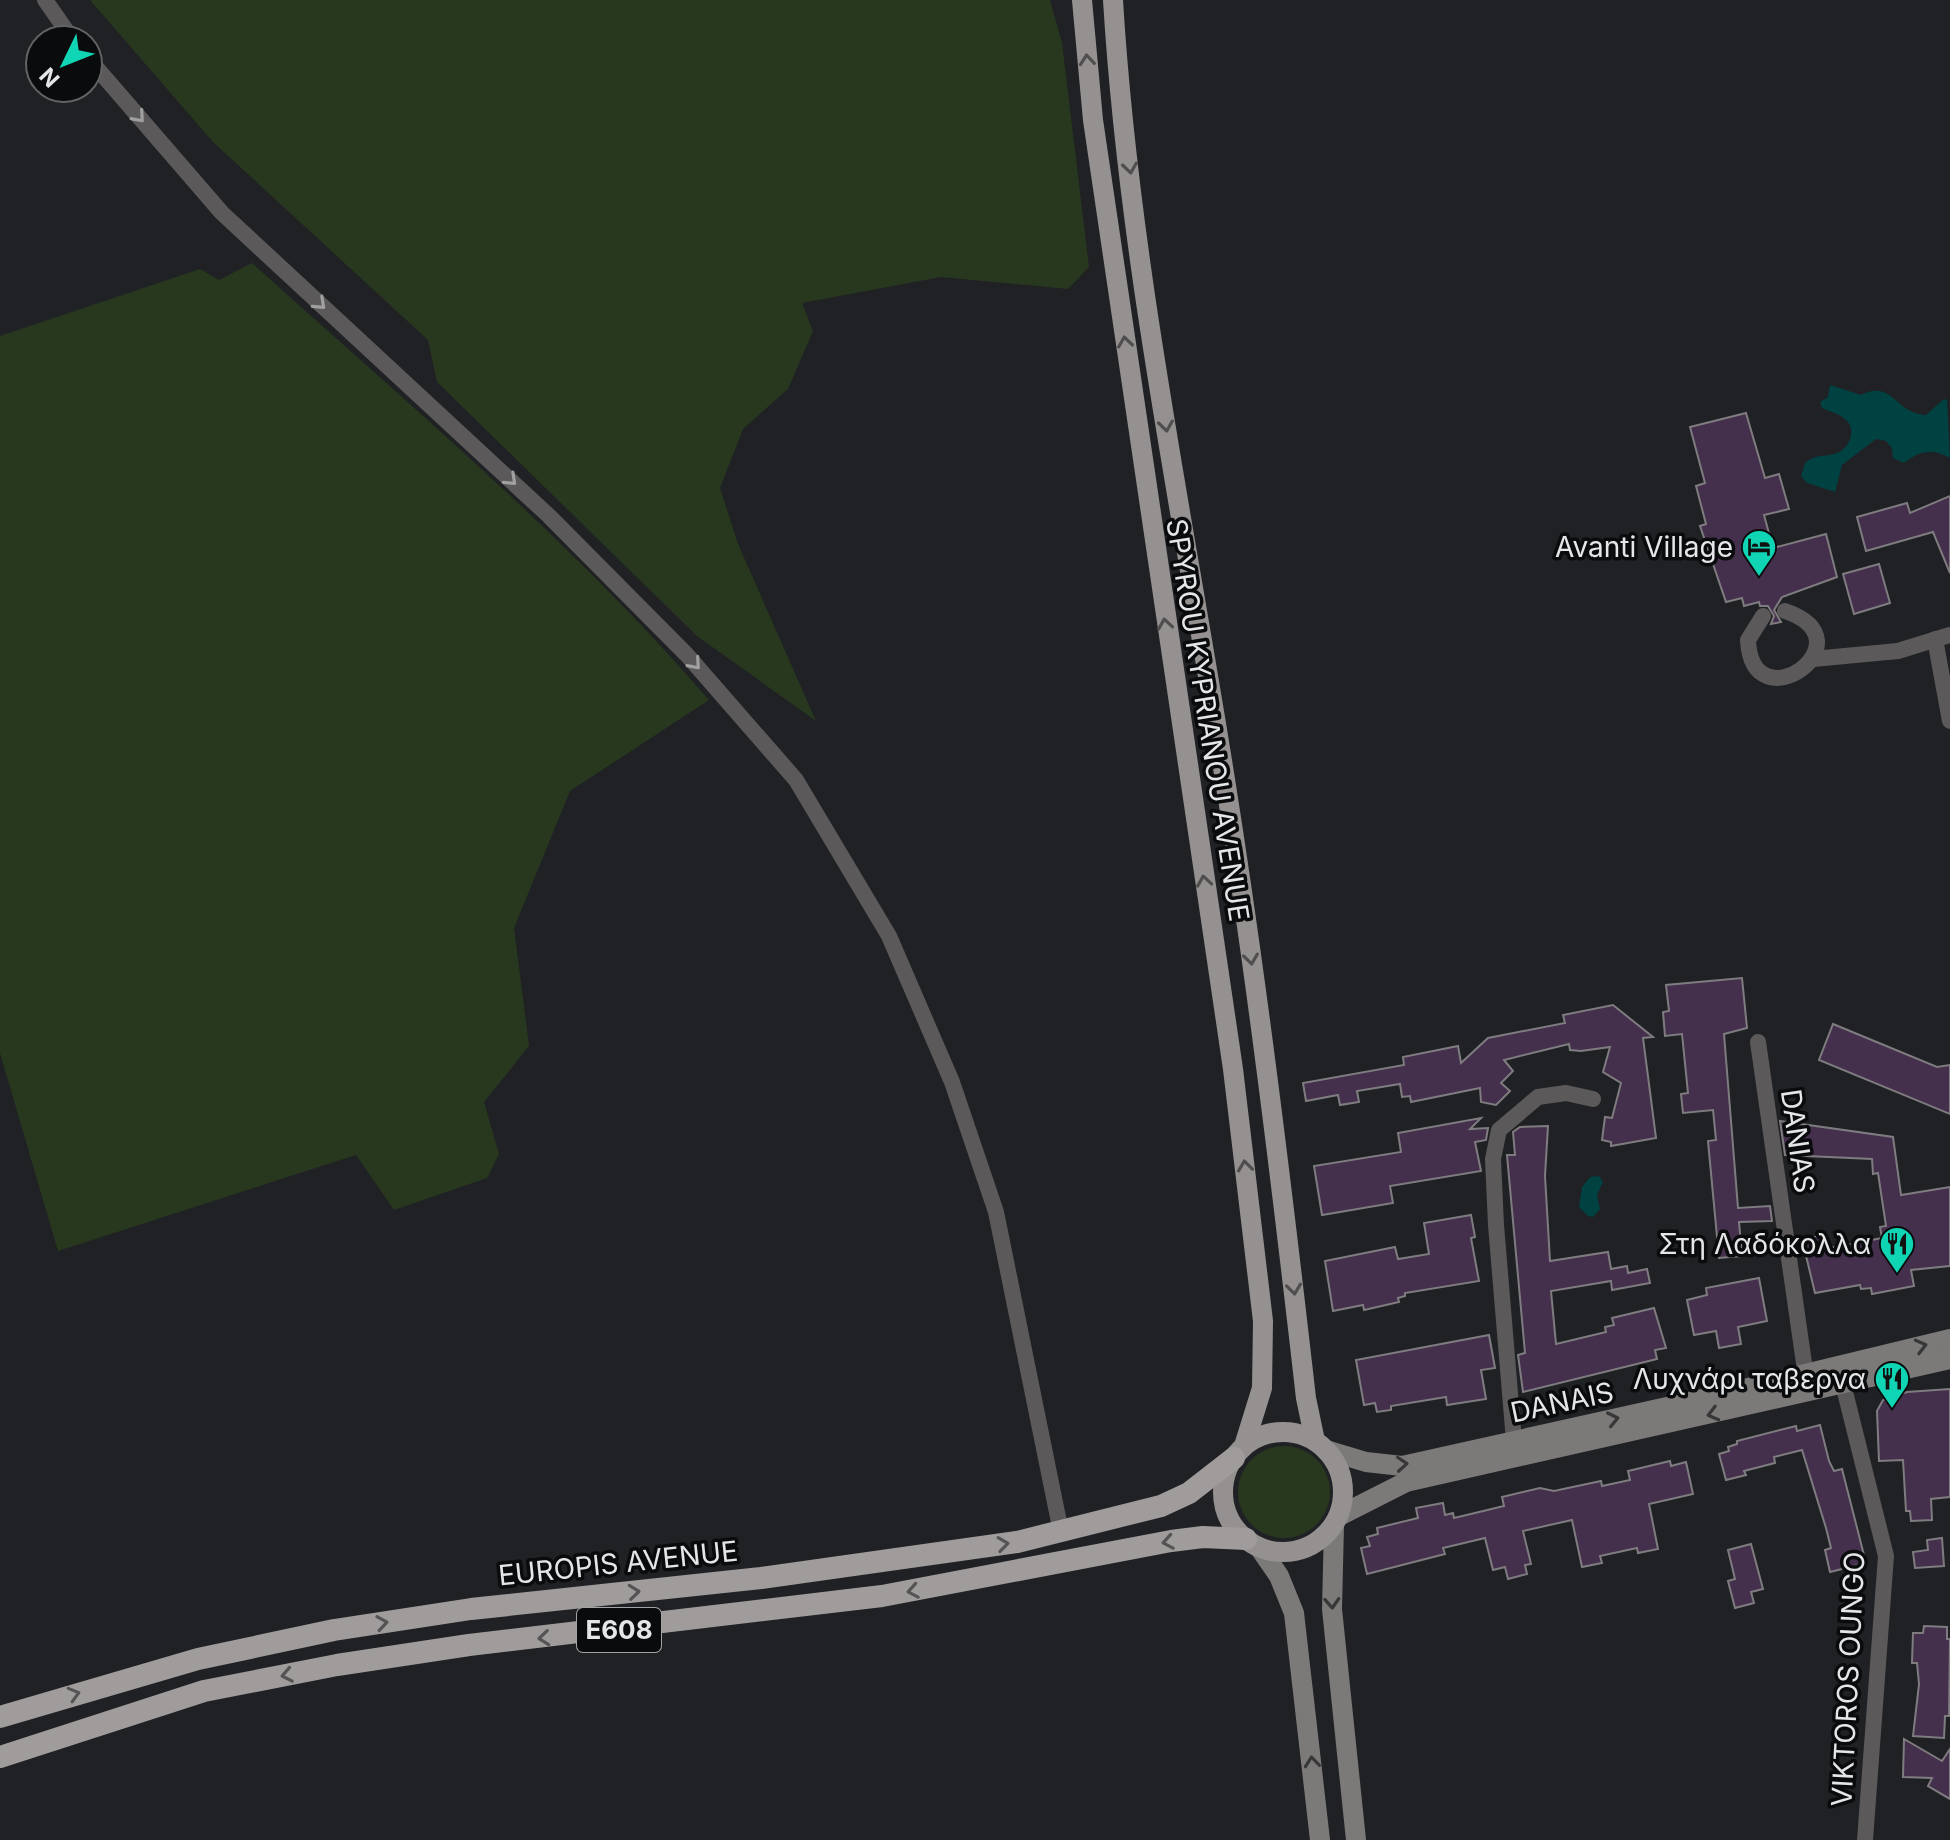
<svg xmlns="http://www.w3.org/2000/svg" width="1950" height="1840" viewBox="0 0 1950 1840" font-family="Inter,sans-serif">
	<rect width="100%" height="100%" fill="#202124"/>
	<g fill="#28381f">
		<path d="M 90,0 L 1050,0 L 1062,43 L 1089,267 L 1068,289 L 941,277 L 802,303 L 813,331 L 788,389 L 743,429 L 720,488 L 738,544 L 816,721 L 697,636 L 437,382 L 428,340 L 213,142 Z"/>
		<path d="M 252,263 C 408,404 572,541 709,700 L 570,791 L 514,928 L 529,1046 L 484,1102 L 499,1154 L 487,1178 L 394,1210 L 356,1155 L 58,1251 L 0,1053 L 0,336 L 200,269 L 219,280 Z"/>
		<circle cx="1284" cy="1492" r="46"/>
	</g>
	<g fill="#004142">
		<path d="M 1830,385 L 1861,395 C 1893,379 1894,413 1926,415 L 1944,399 L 1947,400 L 1950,458 C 1933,448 1919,451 1904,463 L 1893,458 L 1892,448 L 1886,441 L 1876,439 L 1842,465 L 1835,492 L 1807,483 L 1801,476 L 1805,463 C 1816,454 1822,457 1834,454 C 1849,451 1858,429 1845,419 C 1839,414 1829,411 1822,408 L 1820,402 L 1828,397 Z"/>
		<path d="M 1599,1176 L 1603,1182 L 1597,1195 L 1600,1209 L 1593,1217 L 1588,1216 L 1579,1207 L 1582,1187 L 1590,1177 Z"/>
	</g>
	<g fill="#442f4d" stroke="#7e7c7f" stroke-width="2">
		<path d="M 1746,413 L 1765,478 L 1779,474 L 1789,509 L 1764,515 L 1773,548 L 1826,534 L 1837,577 L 1782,597 L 1774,610 L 1781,622 L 1771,624 L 1774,616 L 1768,606 L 1760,606 L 1759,602 L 1744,606 L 1742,598 L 1726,602 L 1700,526 L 1706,524 L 1696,486 L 1705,483 L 1690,427 Z"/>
		<path d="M 1950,496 L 1950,573 L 1933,532 L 1866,551 L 1857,517 L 1907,503 L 1910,513 Z"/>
		<path d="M 1879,564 L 1890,603 L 1854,614 L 1843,574 Z"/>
		<path d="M 1742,978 L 1747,1028 L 1724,1034 L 1738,1208 L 1770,1206 L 1772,1221 L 1739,1222 L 1742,1256 L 1719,1258 L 1708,1141 L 1716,1140 L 1713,1110 L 1683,1113 L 1681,1094 L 1688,1093 L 1682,1034 L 1665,1036 L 1663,1012 L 1669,1011 L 1666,985 Z"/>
		<path d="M 1613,1005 L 1653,1037 L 1643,1038 L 1656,1138 L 1611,1146 L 1611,1142 L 1602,1140 L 1605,1117 L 1612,1118 L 1621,1083 L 1603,1072 L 1610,1047 L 1581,1051 L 1570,1050 L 1569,1044 L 1504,1060 L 1513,1071 L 1501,1083 L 1510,1091 L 1496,1105 L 1481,1102 L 1480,1088 L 1411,1102 L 1410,1096 L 1402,1097 L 1400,1084 L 1357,1091 L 1359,1102 L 1340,1105 L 1338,1095 L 1306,1101 L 1303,1083 L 1404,1065 L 1403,1057 L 1458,1046 L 1461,1063 L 1488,1038 L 1565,1023 L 1563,1015 Z"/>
		<path d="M 1833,1024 L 1937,1067 L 1950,1065 L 1950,1114 L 1819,1060 Z"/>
		<path d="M 1481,1118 L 1470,1129 L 1488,1128 L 1486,1140 L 1475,1142 L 1481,1171 L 1390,1186 L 1393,1203 L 1322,1215 L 1314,1166 L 1401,1152 L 1398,1133 Z"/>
		<path d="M 1780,1121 L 1893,1137 L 1901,1195 L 1950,1187 L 1950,1266 L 1911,1270 L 1914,1286 L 1872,1294 L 1871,1288 L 1861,1289 L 1860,1285 L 1815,1293 L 1802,1239 L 1827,1235 L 1830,1248 L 1882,1238 L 1880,1227 L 1886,1226 L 1878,1173 L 1873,1174 L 1872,1159 L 1785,1155 Z"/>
		<path d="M 1548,1126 L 1545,1176 L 1550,1261 L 1608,1252 L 1611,1269 L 1627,1266 L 1628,1273 L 1647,1269 L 1650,1283 L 1612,1290 L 1611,1281 L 1551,1291 L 1556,1344 L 1606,1332 L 1605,1327 L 1614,1325 L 1612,1318 L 1654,1308 L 1666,1348 L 1655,1350 L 1657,1359 L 1523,1392 L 1518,1355 L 1525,1353 L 1507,1155 L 1515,1155 L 1513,1132 L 1520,1127 Z"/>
		<path d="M 1471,1215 L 1475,1237 L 1471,1238 L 1479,1281 L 1405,1293 L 1405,1296 L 1398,1298 L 1399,1302 L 1364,1310 L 1363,1305 L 1333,1311 L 1325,1261 L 1395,1247 L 1398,1259 L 1429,1254 L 1424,1223 Z"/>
		<path d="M 1759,1278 L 1767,1321 L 1738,1327 L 1741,1344 L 1719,1348 L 1716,1331 L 1694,1335 L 1687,1300 L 1707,1295 L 1706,1288 Z"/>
		<path d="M 1489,1335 L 1495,1368 L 1481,1370 L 1486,1399 L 1447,1405 L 1446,1397 L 1391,1406 L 1391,1410 L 1377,1412 L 1375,1403 L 1364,1405 L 1356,1360 Z"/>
		<path d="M 1950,1389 L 1950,1497 L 1931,1499 L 1932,1520 L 1911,1521 L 1910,1511 L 1906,1511 L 1903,1460 L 1879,1461 L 1877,1411 L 1883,1400 L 1907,1392 Z"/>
		<path d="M 1820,1425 L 1829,1461 L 1834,1471 L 1842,1469 L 1866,1563 L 1830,1572 L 1825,1550 L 1831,1548 L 1826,1528 L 1802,1450 L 1774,1457 L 1775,1463 L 1744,1471 L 1746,1475 L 1726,1480 L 1719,1454 L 1729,1451 L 1728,1447 L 1737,1444 L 1737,1441 L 1796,1426 L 1797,1431 Z"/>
		<path d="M 1670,1461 L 1671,1466 L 1686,1462 L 1693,1494 L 1649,1504 L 1658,1549 L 1638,1553 L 1637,1548 L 1600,1556 L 1602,1563 L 1582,1567 L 1572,1520 L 1523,1531 L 1531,1564 L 1525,1565 L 1527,1574 L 1508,1579 L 1505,1567 L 1493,1570 L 1485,1538 L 1443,1548 L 1445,1554 L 1367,1574 L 1361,1548 L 1370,1546 L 1367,1537 L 1378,1534 L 1377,1528 L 1418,1518 L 1416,1508 L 1443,1503 L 1445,1515 L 1453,1513 L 1454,1518 L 1504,1506 L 1502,1497 L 1540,1488 L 1554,1491 L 1601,1481 L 1602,1486 L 1630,1480 L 1628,1471 Z"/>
		<path d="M 1942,1538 L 1944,1566 L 1915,1568 L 1913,1552 L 1928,1550 L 1927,1540 Z"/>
		<path d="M 1751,1544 L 1763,1589 L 1751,1592 L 1754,1603 L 1735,1608 L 1728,1581 L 1735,1579 L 1728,1550 Z"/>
		<path d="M 1924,1626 L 1947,1627 L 1947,1639 L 1950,1639 L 1949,1716 L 1945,1716 L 1944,1738 L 1913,1736 L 1919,1684 L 1917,1663 L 1912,1663 L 1913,1633 L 1923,1633 Z"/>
		<path d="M 1904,1739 L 1942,1761 L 1950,1749 L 1950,1799 L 1928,1786 L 1932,1778 L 1903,1777 Z"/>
	</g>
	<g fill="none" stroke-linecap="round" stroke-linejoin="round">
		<g stroke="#5b5959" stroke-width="16">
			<path d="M 45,0 L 73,40"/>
			<path d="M 88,58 L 222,213 L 549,516 L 687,655 L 796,780 L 889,936 L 952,1082 L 996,1212 L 1061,1532"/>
			<path d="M 1763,616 L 1748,640 C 1752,727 1873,641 1785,611"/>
			<path d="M 1935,639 L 1950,721"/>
			<path d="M 1813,659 L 1898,651 L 1950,635"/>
			<path d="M 1758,1042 L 1807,1384"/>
			<path d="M 1840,1372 L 1886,1556 L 1865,1840"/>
			<path d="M 1514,1441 L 1496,1225 L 1493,1159 L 1499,1130 L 1538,1097 L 1566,1093 L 1593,1099"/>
		</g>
		<g stroke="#7c7979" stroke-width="20">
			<path d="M 1326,1450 L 1366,1462 L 1402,1466 L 1694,1401 L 1950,1339"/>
			<path d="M 1339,1516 L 1406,1482 L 1950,1359"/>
			<path d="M 1334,1525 L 1332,1609 L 1356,1840"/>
			<path d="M 1259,1547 L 1279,1576 L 1294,1613 L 1320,1840"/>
		</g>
		<g stroke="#959191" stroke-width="20">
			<path d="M 1082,0 L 1093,120 L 1233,1069 L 1263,1321 L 1262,1388 L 1244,1446"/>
			<path d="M 1113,0 C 1127,231 1172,460 1210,688 C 1250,923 1279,1161 1306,1398 L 1315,1441"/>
			<circle cx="1283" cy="1492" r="60"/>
		</g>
		<g stroke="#a09c9c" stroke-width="22">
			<path d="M 0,1717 L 198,1659 L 334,1630 L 471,1609 L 761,1578 L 1017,1542 L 1161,1506 L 1189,1493 L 1234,1458"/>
			<path d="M 0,1757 L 204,1691 L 337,1665 L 469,1645 L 882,1596 L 1171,1541 L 1203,1537 L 1246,1539"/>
		</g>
	</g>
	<defs><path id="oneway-chevron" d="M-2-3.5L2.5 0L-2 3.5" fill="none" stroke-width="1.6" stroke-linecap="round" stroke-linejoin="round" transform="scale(2)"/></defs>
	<g stroke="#504e4e">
		<use href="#oneway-chevron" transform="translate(1087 60) rotate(-95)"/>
		<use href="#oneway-chevron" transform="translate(1130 168) rotate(82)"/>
		<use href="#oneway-chevron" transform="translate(1125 342) rotate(-98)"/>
		<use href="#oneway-chevron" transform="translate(1166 426) rotate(82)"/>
		<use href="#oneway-chevron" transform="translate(1165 624) rotate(-99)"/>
		<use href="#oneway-chevron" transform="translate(1204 881) rotate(-99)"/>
		<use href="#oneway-chevron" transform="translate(1251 959) rotate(82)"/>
		<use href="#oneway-chevron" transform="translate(1245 1166) rotate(-97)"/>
		<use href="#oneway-chevron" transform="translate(1294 1289) rotate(83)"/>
	</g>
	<g stroke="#a0a0a0">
		<use href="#oneway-chevron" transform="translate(139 117) rotate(49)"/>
		<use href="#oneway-chevron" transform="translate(320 304) rotate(43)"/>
		<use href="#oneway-chevron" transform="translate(511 480) rotate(43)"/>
		<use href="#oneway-chevron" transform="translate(695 664) rotate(49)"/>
	</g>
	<g stroke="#383738">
		<use href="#oneway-chevron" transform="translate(1921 1346) rotate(-14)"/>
		<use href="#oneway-chevron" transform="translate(1713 1414) rotate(166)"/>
		<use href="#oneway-chevron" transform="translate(1613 1419) rotate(-12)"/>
		<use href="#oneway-chevron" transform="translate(1402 1464) rotate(-4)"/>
		<use href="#oneway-chevron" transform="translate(1332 1603) rotate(87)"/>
		<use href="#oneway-chevron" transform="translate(1312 1762) rotate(-96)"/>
	</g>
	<g stroke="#555454">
		<use href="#oneway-chevron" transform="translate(1168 1542) rotate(170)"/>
		<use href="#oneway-chevron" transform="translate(1003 1544) rotate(-8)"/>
		<use href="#oneway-chevron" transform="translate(913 1591) rotate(170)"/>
		<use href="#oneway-chevron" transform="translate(634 1592) rotate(-6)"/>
		<use href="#oneway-chevron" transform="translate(382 1623) rotate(-9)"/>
		<use href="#oneway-chevron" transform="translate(544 1638) rotate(174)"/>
		<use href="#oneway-chevron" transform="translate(287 1675) rotate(169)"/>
		<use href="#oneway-chevron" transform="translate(74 1694) rotate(-16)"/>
	</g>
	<defs>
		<symbol id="hotel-pin" viewBox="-11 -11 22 30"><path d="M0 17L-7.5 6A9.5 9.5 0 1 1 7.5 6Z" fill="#0fd5b4" stroke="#0a0b0c"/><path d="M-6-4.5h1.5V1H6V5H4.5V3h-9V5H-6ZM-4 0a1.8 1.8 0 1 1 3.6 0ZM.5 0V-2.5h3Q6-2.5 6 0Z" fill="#111"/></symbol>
		<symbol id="restaurant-pin" viewBox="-11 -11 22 30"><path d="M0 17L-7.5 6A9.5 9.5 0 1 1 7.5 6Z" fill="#0fd5b4" stroke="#0a0b0c"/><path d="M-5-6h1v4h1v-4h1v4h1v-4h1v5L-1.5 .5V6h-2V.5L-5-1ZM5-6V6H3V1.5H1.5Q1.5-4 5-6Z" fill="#111"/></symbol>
	</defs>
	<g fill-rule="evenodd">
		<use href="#hotel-pin" x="1739" y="527" width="40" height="54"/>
		<use href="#restaurant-pin" x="1877" y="1224" width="40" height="54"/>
		<use href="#restaurant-pin" x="1872" y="1359" width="40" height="54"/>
	</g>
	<g text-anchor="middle" stroke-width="7" stroke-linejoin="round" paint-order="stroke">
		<rect fill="#0a0b0c" stroke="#a3a4a6" stroke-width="2" x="577" y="1608" width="84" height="44" rx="6"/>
		<g font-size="26" font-weight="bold" fill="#e5e6e8">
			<text x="619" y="1639">E608</text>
		</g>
		<g font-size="28" fill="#e5e6e8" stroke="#0a0b0c" text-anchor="end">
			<text x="1733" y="557">Avanti Village</text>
			<text x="1871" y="1254">Στη Λαδόκολλα</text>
			<text x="1866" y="1389">Λυχνάρι ταβερνα</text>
		</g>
		<g font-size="28" fill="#e5e6e8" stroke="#0a0b0c">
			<text transform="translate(1208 720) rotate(81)" y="10">SPYROU KYPRIANOU AVENUE</text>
			<text transform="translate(1798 1141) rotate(82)" y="10">DANIAS</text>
			<text transform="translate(1562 1402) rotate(-12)" y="10">DANAIS</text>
			<text transform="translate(618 1563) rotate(-6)" y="10">EUROPIS AVENUE</text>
			<text transform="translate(1848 1679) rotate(-87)" y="10">VIKTOROS OUNGO</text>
		</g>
	</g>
	<g transform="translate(64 64) rotate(227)"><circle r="38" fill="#0a0b0c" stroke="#626364" stroke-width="2"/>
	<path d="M0-6L14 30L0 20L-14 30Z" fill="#0fd5b4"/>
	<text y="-12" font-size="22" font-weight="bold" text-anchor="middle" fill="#e5e6e8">N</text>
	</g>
</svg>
